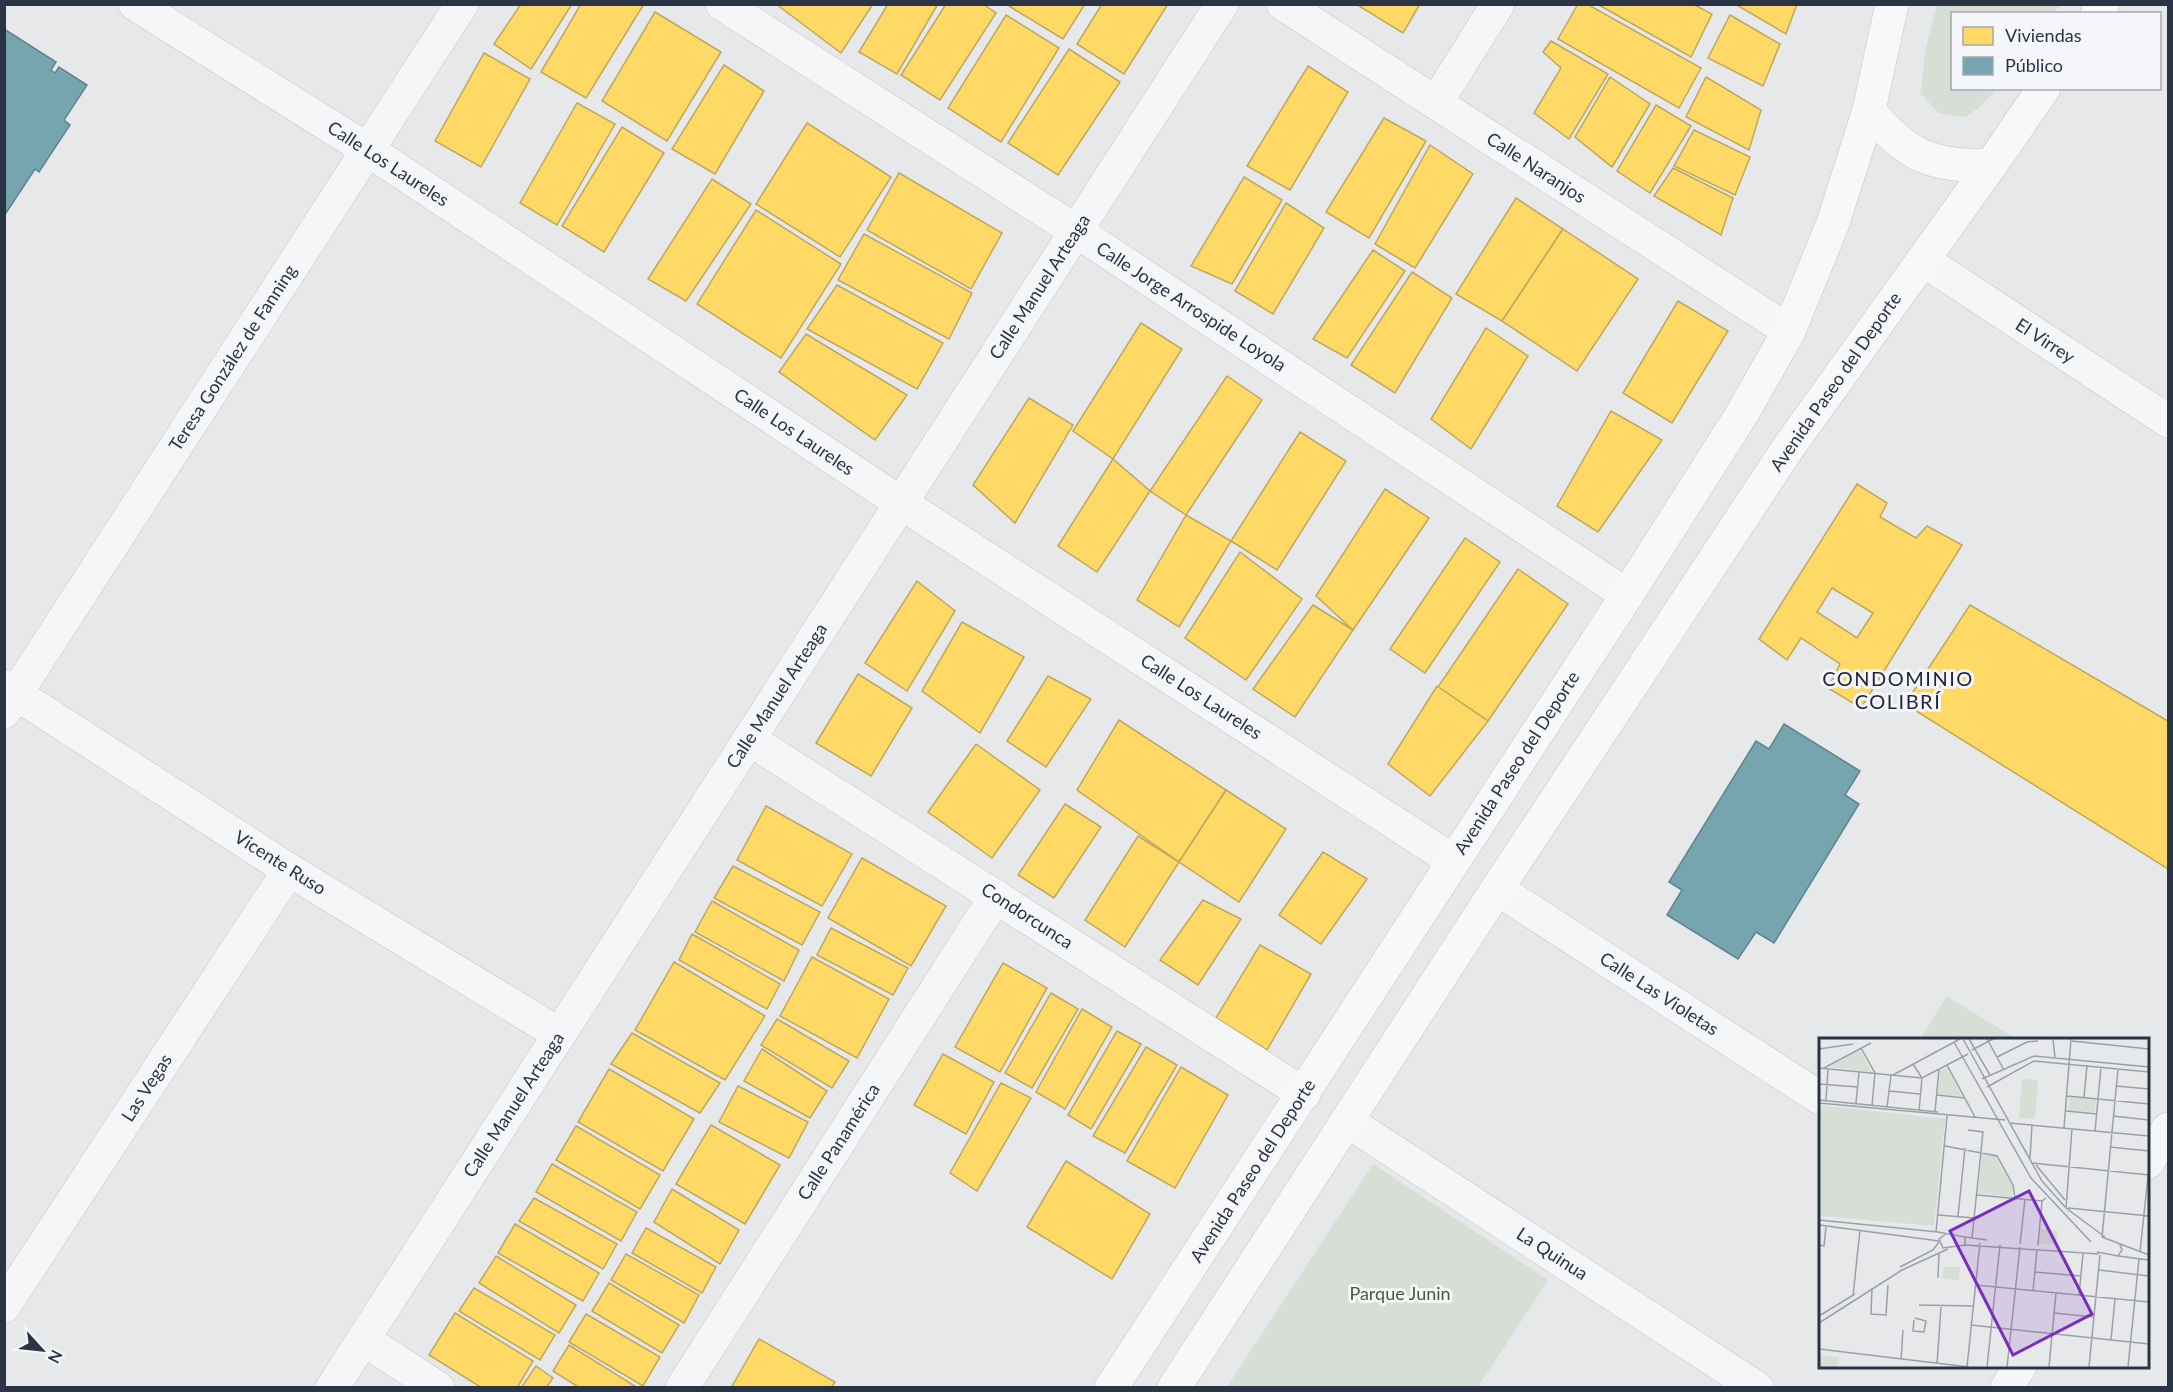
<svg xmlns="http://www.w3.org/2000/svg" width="2173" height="1392" viewBox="0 0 2173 1392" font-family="Lato,sans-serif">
	<rect width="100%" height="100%" fill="#e6e8ea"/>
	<g fill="#d6ded6">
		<path d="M 1937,5 L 1937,4 L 2060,5 L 2053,13 L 1952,14 L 1952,88 L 1996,89 L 1981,106 L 1966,117 L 1938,113 L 1921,93 L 1925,51 Z"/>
		<path d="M 1947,996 L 2016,1039 L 1920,1039 Z"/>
		<path d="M 1373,1164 L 1548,1280 L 1478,1387 L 1227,1387 Z"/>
	</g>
	<g fill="#ffd966" stroke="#bfa85c" stroke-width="1.5" fill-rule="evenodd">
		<path d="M 521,4 L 572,4 L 531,69 L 494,44 Z"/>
		<path d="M 581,4 L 644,4 L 586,98 L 541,72 Z"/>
		<path d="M 776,4 L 873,4 L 841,53 Z"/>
		<path d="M 888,4 L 938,4 L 897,74 L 859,52 Z"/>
		<path d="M 946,4 L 983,4 L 996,13 L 940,100 L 901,75 Z"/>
		<path d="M 1011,4 L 1085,4 L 1063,39 L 1009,6 Z"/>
		<path d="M 1102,4 L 1168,4 L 1124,74 L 1077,44 Z"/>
		<path d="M 1360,4 L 1420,4 L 1403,33 L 1359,6 Z"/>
		<path d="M 1578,4 L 1587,4 L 1701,68 L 1679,108 L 1558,39 Z"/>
		<path d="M 1597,4 L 1693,4 L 1712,14 L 1691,57 Z"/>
		<path d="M 1735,4 L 1797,4 L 1786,34 Z"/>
		<path d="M 655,12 L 721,52 L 667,141 L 602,101 Z"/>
		<path d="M 1006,15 L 1059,48 L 1001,142 L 948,108 Z"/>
		<path d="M 1730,15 L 1780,44 L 1763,86 L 1708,58 Z"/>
		<path d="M 1551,41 L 1608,74 L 1569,139 L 1534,113 L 1561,68 L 1543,52 Z"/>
		<path d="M 1069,49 L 1120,82 L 1058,175 L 1008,143 Z"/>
		<path d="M 484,53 L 530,79 L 481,167 L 435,141 Z"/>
		<path d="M 724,65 L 764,91 L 715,174 L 672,149 Z"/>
		<path d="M 1308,66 L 1348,92 L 1290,190 L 1247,166 Z"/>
		<path d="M 1610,77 L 1650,104 L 1612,167 L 1575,137 Z"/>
		<path d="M 1706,77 L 1761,110 L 1749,150 L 1686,117 Z"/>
		<path d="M 577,103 L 615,124 L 557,225 L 520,203 Z"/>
		<path d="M 1656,105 L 1691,126 L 1650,193 L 1617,171 Z"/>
		<path d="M 1384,118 L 1426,141 L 1369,238 L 1326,212 Z"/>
		<path d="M 807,123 L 891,177 L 840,257 L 756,204 Z"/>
		<path d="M 622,127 L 664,153 L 604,252 L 562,226 Z"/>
		<path d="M 1694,130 L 1750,157 L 1735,195 L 1674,166 Z"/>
		<path d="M 1430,145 L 1473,174 L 1415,268 L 1375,244 Z"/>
		<path d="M 1673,168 L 1733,198 L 1721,235 L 1654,196 Z"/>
		<path d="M 899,173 L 1002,233 L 971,289 L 867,230 Z"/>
		<path d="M 1244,177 L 1282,200 L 1232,284 L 1191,266 Z"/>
		<path d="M 712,179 L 751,204 L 686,301 L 648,279 Z"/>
		<path d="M 1516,198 L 1563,229 L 1502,321 L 1456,294 Z"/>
		<path d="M 1286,203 L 1324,228 L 1273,314 L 1235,291 Z"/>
		<path d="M 756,210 L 841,264 L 781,358 L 697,304 Z"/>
		<path d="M 1563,229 L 1638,279 L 1577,371 L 1502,321 Z"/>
		<path d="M 864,234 L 972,293 L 949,339 L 838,280 Z"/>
		<path d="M 1373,250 L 1405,271 L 1347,358 L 1313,339 Z"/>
		<path d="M 1412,272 L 1452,298 L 1395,393 L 1351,365 Z"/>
		<path d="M 837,285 L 943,343 L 917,389 L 807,329 Z"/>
		<path d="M 1678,301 L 1728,331 L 1672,423 L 1623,393 Z"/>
		<path d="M 1141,323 L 1182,349 L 1113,459 L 1073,431 Z"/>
		<path d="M 1486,328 L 1528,356 L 1471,449 L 1431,419 Z"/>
		<path d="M 806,334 L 907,395 L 875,440 L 779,372 Z"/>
		<path d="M 1227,376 L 1262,400 L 1186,515 L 1150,491 Z"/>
		<path d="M 1029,398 L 1073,425 L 1015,523 L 973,485 Z"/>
		<path d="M 1611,411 L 1662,440 L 1598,532 L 1557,506 Z"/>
		<path d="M 1300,432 L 1346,461 L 1277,570 L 1231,541 Z"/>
		<path d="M 1113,459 L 1150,491 L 1097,572 L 1058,546 Z"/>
		<path d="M 1857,484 L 1887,503 L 1880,517 L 1916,538 L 1927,526 L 1962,545 L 1861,708 L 1828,688 L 1840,664 L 1801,638 L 1787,660 L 1759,639 ZM 1832,588 L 1873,613 L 1857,638 L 1817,612 Z"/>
		<path d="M 1385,489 L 1429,518 L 1353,630 L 1316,596 Z"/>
		<path d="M 1186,515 L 1231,541 L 1179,627 L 1137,600 Z"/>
		<path d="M 1465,538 L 1500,562 L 1425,673 L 1390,649 Z"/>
		<path d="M 1240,552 L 1302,599 L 1246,680 L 1185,638 Z"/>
		<path d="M 1518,569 L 1568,604 L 1488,721 L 1438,687 Z"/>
		<path d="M 917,581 L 955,611 L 907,691 L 865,663 Z"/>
		<path d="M 1313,605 L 1353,630 L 1295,717 L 1253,689 Z"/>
		<path d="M 1970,605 L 2168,721 L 2168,869 L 1905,704 Z"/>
		<path d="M 962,622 L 1024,657 L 980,733 L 922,691 Z"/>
		<path d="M 858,674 L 912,708 L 871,776 L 816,743 Z"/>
		<path d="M 1048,676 L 1091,699 L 1046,767 L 1007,741 Z"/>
		<path d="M 1437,686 L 1488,721 L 1430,796 L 1388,764 Z"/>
		<path d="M 1119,720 L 1226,790 L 1179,862 L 1077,790 Z"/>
		<path d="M 976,744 L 1040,790 L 992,858 L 928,812 Z"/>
		<path d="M 1226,790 L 1286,829 L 1239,902 L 1179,862 Z"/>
		<path d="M 1065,804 L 1101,827 L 1054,898 L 1018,875 Z"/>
		<path d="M 766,806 L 852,854 L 822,906 L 737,860 Z"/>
		<path d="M 1138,836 L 1179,862 L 1125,947 L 1085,920 Z"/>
		<path d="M 1323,852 L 1367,879 L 1321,944 L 1279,915 Z"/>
		<path d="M 862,858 L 946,906 L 911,966 L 828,918 Z"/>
		<path d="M 733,866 L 820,912 L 802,945 L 714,898 Z"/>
		<path d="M 1203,900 L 1241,919 L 1198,985 L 1160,960 Z"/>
		<path d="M 712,901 L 799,950 L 784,981 L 695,932 Z"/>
		<path d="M 831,928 L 908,968 L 893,995 L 817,955 Z"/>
		<path d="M 692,934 L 780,984 L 767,1009 L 679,960 Z"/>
		<path d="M 1260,945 L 1311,974 L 1267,1050 L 1216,1018 Z"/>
		<path d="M 812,957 L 889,999 L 857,1058 L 780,1016 Z"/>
		<path d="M 674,962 L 765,1016 L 725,1080 L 635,1030 Z"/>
		<path d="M 1003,963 L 1047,988 L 1000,1072 L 955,1047 Z"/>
		<path d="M 1051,993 L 1078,1009 L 1032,1088 L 1005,1073 Z"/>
		<path d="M 1082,1009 L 1112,1027 L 1065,1109 L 1036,1092 Z"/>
		<path d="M 777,1019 L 849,1061 L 832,1088 L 761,1045 Z"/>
		<path d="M 1117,1031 L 1141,1044 L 1091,1129 L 1068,1115 Z"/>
		<path d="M 632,1033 L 720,1083 L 700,1113 L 611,1064 Z"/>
		<path d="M 1146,1047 L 1177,1065 L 1125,1153 L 1093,1136 Z"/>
		<path d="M 762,1049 L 827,1091 L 810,1118 L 744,1081 Z"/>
		<path d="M 943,1054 L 994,1082 L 966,1134 L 914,1105 Z"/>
		<path d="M 1181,1067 L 1228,1095 L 1175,1188 L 1127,1161 Z"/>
		<path d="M 609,1069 L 694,1119 L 663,1171 L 578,1122 Z"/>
		<path d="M 1001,1083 L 1031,1098 L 977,1191 L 950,1173 Z"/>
		<path d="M 738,1086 L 808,1122 L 789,1158 L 719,1122 Z"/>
		<path d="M 711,1125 L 780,1165 L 745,1224 L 676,1184 Z"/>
		<path d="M 576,1126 L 660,1175 L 640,1209 L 556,1160 Z"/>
		<path d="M 1066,1161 L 1150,1214 L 1112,1279 L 1027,1227 Z"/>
		<path d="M 552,1164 L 637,1212 L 621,1241 L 536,1192 Z"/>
		<path d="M 672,1189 L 739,1230 L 720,1264 L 654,1222 Z"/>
		<path d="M 534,1198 L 617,1244 L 603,1269 L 519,1221 Z"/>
		<path d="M 515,1224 L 599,1273 L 583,1301 L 498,1253 Z"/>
		<path d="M 646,1228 L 716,1267 L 702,1293 L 632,1253 Z"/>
		<path d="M 626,1254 L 699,1295 L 684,1323 L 611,1280 Z"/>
		<path d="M 496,1256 L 576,1305 L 559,1333 L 479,1283 Z"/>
		<path d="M 609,1283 L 679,1325 L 662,1353 L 592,1311 Z"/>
		<path d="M 474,1288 L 555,1335 L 540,1360 L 459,1311 Z"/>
		<path d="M 455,1313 L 533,1361 L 517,1388 L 482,1388 L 429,1355 Z"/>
		<path d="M 586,1314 L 660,1357 L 643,1386 L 569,1342 Z"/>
		<path d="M 759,1339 L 835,1382 L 831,1388 L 731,1388 Z"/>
		<path d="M 569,1345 L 638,1388 L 580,1388 L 553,1371 Z"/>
		<path d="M 536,1366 L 553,1378 L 546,1388 L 521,1388 Z"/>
	</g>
	<g fill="#76a5af" stroke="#60838f" stroke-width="1.5">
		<path d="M 4,29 L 56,62 L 51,70 L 55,73 L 59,67 L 87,85 L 64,120 L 70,125 L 39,172 L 35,169 L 4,216 Z"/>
		<path d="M 1784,724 L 1860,771 L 1845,795 L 1859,804 L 1774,943 L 1756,932 L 1738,959 L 1667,915 L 1682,890 L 1669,882 L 1756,741 L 1769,749 Z"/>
	</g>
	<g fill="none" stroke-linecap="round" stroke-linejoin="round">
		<defs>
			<g id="minor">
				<path d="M 135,4 L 368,150 L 901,503 L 1452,860"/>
				<path d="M 722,4 L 1076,231 L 1627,595"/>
				<path d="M 1283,4 L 1789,331"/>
				<path d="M 1436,103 L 1498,4"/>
				<path d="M 1923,260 L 2168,421"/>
				<path d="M 4,686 L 289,870 L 559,1034"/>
				<path d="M 4,712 L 462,4"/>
				<path d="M 749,739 L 1304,1094"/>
				<path d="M 1497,889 L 1820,1098"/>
				<path d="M 1347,1121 L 1757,1388"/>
				<path d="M 2148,1162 L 2168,1129"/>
				<path d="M 4,1306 L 289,870"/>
				<path d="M 363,1339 L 438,1388"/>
				<path d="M 332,1388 L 1222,4"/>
				<path d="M 682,1388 L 996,896"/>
				<path d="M 2007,1388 L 2020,1366"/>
			</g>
			<g id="major">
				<path d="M 1892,4 L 1869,110 C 1904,155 1934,168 1991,165 L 2044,88"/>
				<path d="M 2097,14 L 2103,4"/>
				<path d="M 1111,1388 L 1627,595 L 1742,414 L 1789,331 L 1833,223 L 1869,110"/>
				<path d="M 1174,1388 L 1497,889 L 1788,448 L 1991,165"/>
			</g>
		</defs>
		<use href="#minor" stroke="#c4c6c8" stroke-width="34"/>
		<use href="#major" stroke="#c2c5c8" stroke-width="34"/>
		<use href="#minor" stroke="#f5f6f7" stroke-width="33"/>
		<use href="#major" stroke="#f8f8f8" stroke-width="33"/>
	</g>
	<g text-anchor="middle" stroke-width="6" stroke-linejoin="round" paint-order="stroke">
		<g font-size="18" fill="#2b3445" stroke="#f4f6f9">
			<text transform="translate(388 164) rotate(33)" y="6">Calle Los Laureles</text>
			<text transform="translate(1536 168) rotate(33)" y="6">Calle Naranjos</text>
			<text transform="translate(1040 287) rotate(-57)" y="6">Calle Manuel Arteaga</text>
			<text transform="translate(1191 307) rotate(33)" y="6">Calle Jorge Arrospide Loyola</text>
			<text transform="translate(2045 341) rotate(33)" y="6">El Virrey</text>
			<text transform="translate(233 358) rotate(-57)" y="6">Teresa González de Fanning</text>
			<text transform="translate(1836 382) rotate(-55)" y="6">Avenida Paseo del Deporte</text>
			<text transform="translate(794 432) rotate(34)" y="6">Calle Los Laureles</text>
			<text transform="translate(777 696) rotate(-57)" y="6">Calle Manuel Arteaga</text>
			<text transform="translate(1201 697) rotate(33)" y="6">Calle Los Laureles</text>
			<text transform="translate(1517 763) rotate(-57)" y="6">Avenida Paseo del Deporte</text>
			<text transform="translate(280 863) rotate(32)" y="6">Vicente Ruso</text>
			<text transform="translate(1027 916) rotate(33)" y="6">Condorcunca</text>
			<text transform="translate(1659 994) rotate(33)" y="6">Calle Las Violetas</text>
			<text transform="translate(147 1088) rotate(-57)" y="6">Las Vegas</text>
			<text transform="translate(514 1105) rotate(-57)" y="6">Calle Manuel Arteaga</text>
			<text transform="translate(839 1142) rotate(-57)" y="6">Calle Panamérica</text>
			<text transform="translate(1253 1171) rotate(-57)" y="6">Avenida Paseo del Deporte</text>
			<text transform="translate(1552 1254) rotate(33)" y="6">La Quinua</text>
		</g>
		<g font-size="18" fill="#3f6138" stroke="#f4f6f9">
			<text x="1400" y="1300">Parque Junin</text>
		</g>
		<g font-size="20" letter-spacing="1.5" fill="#1d2536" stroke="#f4f6f9">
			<text x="1898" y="686">CONDOMINIO<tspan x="1898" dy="23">COLIBRÍ</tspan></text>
		</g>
	</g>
	<g transform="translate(1819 1038)">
		<rect width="330" height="330" fill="#e6e8ea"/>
		<path d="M 41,12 L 53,34 L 11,29 ZM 128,29 L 143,58 L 119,56 L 121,33 ZM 203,41 L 219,42 L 216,81 L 200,80 ZM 250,59 L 277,62 L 276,74 L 249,73 ZM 0,67 L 126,81 L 115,188 L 0,178 ZM 163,116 L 176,118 L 194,148 L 193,159 L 159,155 ZM 222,191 L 239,193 L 237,207 L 220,205 ZM 124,229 L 141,229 L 140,242 L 123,241 ZM 0,317 L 20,319 L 19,329 L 0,329 Z" fill="#d6ded6"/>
		<path fill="none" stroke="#9ba0a8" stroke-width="1.5" d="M 144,1 L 223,143 L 247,170 L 286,199M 150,1 L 171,37M 168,1 L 185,32M 234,1 L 236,20M 253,3 L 330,11M 135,4 L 212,140 L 272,204M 42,10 L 56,35 L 53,68M 0,11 L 34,6M 153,12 L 174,1M 178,19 L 208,4 L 219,3M 94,26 L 103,40 L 100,73M 128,27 L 156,79M 0,30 L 103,40 L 149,16M 5,30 L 52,5M 74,37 L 141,1M 163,41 L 215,18 L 330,29M 0,46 L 39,49M 297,48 L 330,51M 168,49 L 215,23 L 330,34M 70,53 L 101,56M 118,57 L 146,60M 248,58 L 330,66M 265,59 L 268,27M 0,62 L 119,74M 7,62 L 9,31M 0,65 L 186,82M 37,65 L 40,34M 68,69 L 72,37M 247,73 L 278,76M 116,74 L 120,31M 294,78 L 330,82M 190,85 L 330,98M 245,90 L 252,1M 149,92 L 164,94 L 153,200M 276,93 L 282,29M 126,108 L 178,118 L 194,147 L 196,160M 291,109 L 330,113M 211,120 L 213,87M 213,125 L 330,137M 217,127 L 246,162M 158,157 L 223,163 L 227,160M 247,170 L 253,91M 249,170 L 330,178M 119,177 L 155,180M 139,178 L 146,110M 0,182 L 119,194 L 146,199 L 146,207 L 124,210 L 120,201 L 127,196M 0,187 L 120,203M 117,194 L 128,78M 146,199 L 168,202M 283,199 L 299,31M 283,199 L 330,217M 201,206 L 206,161M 0,207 L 5,208 L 7,188M 146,207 L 280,216M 219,207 L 223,163M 278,214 L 299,218 L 303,212 L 301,207M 321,214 L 330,129M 299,218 L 330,222M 81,229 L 114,212 L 120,204M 280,232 L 330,238M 216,234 L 262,238M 119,240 L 120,215M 157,247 L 330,264M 53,250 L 52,276 L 67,277 L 69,247M 214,253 L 218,211M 260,257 L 264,216M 34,258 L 41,192M 100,267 L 154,268M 235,275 L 275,279M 0,278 L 36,256M 95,282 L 94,293 L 105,294 L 107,283 L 96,280M 0,285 L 83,232 L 129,211M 152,287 L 330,306M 292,302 L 296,261M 0,311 L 150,329M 82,322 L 84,292M 118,326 L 122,269M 148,329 L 161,205M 168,329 L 181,207M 188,329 L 201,209M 230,329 L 237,255M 270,329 L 281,217M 309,329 L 320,221"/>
		<path fill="#7b2cbf" fill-opacity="0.15" stroke="#7b2cbf" stroke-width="3" d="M 210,153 L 273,276 L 194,317 L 131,193 Z"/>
		<rect width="330" height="330" fill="none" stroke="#2b3445" stroke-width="3"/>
	</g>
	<rect width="2173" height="1392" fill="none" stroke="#2b3445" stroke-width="12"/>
	<rect x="1951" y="12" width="210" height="78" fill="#f4f6f9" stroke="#a4a8b1" stroke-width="1.5"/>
	<rect x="1963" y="27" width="30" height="18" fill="#ffd966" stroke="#a4a8b1" stroke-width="1.5"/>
	<text x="2005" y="42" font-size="18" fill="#2b3445">Viviendas</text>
	<rect x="1963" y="57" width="30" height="18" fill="#76a5af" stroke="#a4a8b1" stroke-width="1.5"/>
	<text x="2005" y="72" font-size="18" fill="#2b3445">Público</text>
	<g transform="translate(42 1350) rotate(117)" stroke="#f4f6f9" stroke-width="4.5" paint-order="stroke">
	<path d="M0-4.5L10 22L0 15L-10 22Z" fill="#2b3445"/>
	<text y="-9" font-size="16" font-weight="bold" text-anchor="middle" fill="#2b3445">N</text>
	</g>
</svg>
